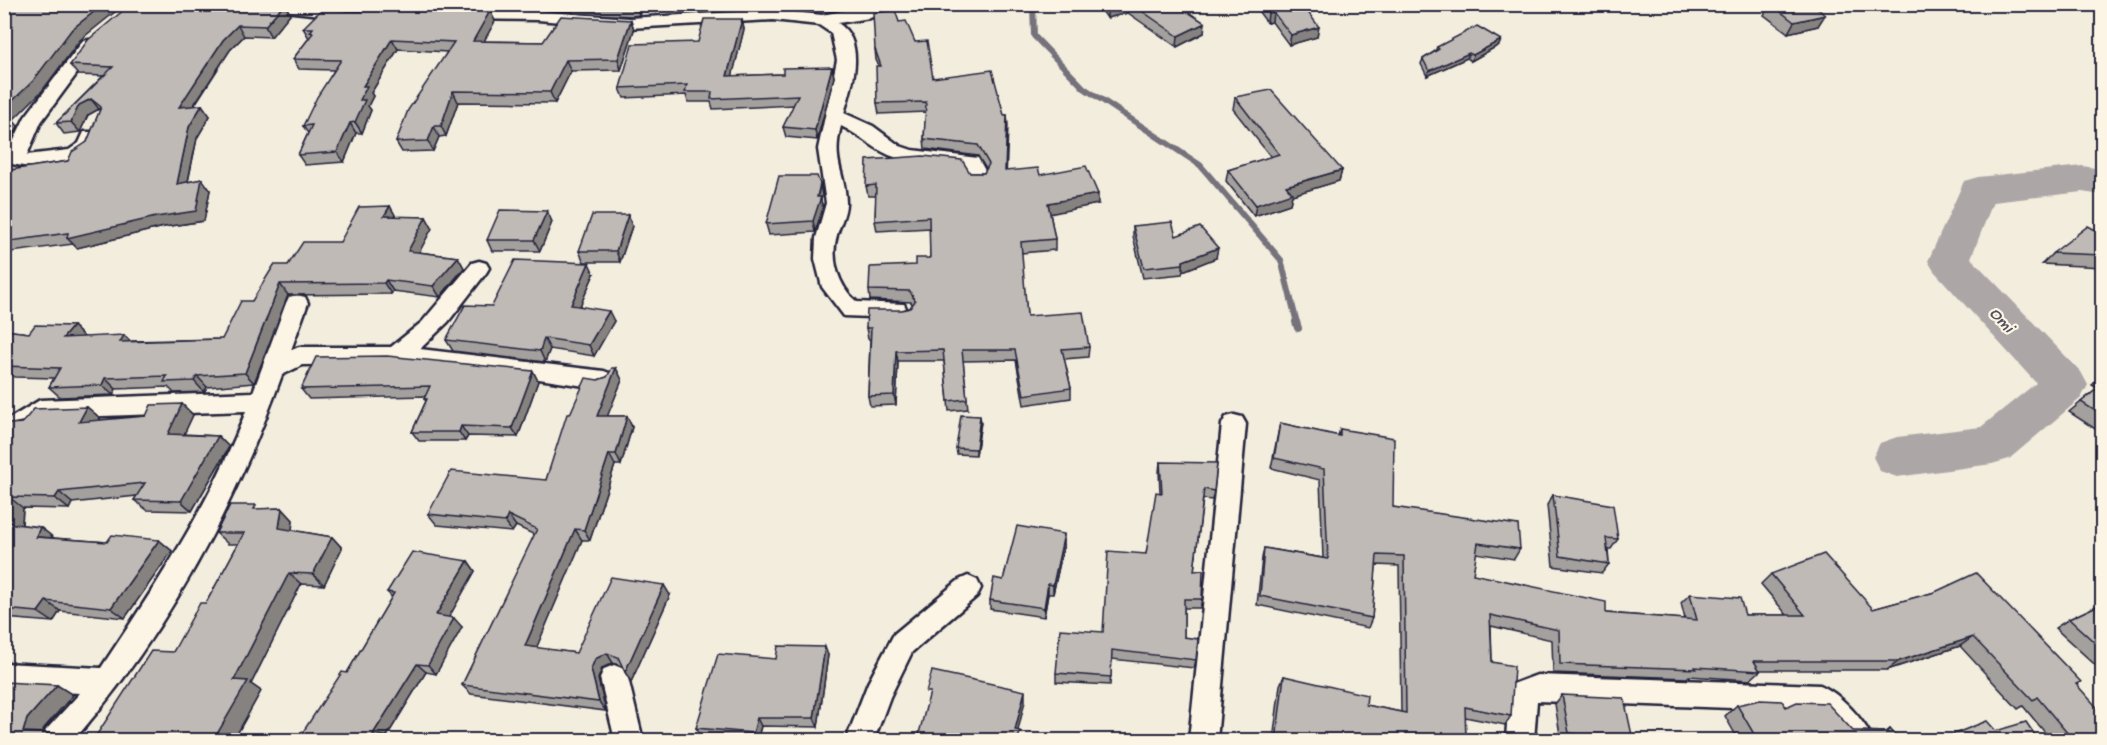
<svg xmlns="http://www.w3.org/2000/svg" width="2107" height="745" viewBox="0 0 2107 745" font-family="'Gochi Hand',sans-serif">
	<rect width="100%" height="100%" fill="#f3edde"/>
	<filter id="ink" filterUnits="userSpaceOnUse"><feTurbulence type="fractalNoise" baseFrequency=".0167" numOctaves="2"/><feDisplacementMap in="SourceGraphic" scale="12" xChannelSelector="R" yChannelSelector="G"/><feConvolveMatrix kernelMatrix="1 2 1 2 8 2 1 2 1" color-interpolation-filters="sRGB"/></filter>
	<g filter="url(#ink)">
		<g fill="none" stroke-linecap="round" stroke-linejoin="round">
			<path stroke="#75727b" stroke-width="6" d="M 1033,4 L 1034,36 L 1084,88 L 1200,165 L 1281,260 L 1297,323"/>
			<path stroke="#75727b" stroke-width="8" d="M 1296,322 L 1298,328"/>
			<path fill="#aca7a6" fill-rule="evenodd" d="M 2082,166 L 2102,169 L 2102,195 L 2082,192 L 1993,202 L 1971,258 L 2081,372 L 2088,385 L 2081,398 L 2009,459 L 1992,464 L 1897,477 L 1880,471 L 1873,457 L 1880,443 L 1897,437 L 1981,427 L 2036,383 L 1934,271 L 1928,261 L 1964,181 L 1978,177 Z"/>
			<defs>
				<g id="minor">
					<path d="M 257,4 C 275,4 348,0 358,13 L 350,18 L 265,9 Z"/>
					<path d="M 877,4 L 904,4 L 870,18 L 838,23 C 867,42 852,87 844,113 L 873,126 L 900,146 L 912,150 L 978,158 L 988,176 L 985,181 L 971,181 L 964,168 C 939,165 913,165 889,155 C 873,148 858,134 841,126 C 831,163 846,173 846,203 C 846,214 840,224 837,235 C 830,259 838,286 857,302 L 904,304 L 907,310 L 904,316 L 896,318 L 844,316 L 822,287 L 815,259 L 816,238 L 826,203 L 818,149 L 837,60 L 831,33 L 819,25 L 773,20 L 629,28 L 538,20 L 461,19 L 453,14 L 461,9 L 509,9 L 629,18 L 773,10 L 822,15 Z"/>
					<path d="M 89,40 L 98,45 L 41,122 L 27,155 L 69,150 L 79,143 L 84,132 L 98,132 L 100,136 C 90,170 38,171 8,163 L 5,159 L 25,117 L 83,41 Z"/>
					<path d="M 479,261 L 486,263 L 489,268 L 486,273 L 448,322 L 420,349 L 604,371 L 612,374 L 615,380 L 612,386 L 604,389 L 539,379 L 394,364 L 302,365 L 282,375 C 234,508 167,633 74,740 L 42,740 L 46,730 L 80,693 L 4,689 L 4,663 L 101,668 C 156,585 211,504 246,411 L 45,418 L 4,444 L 4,422 L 40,400 L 253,392 L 286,303 L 289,297 L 297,295 L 305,297 L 308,303 L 291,350 L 299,347 L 391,347 L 422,322 L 472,263 Z"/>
					<path d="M 1234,415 L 1242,417 L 1246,424 L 1217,740 L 1189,740 L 1222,424 L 1226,417 Z"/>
					<path d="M 968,576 L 977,580 L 981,588 L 977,596 L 912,652 L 890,697 L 874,740 L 846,740 L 868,683 L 894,634 L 959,580 Z"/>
					<path d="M 614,665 L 624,669 L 628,678 L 643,740 L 615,740 L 600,678 L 604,669 Z"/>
					<path d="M 1537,675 L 1820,685 C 1840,693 1865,721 1873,740 L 1840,740 L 1814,711 L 1537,701 L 1534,740 L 1506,740 L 1509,693 L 1513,684 Z"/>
				</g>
			</defs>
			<use href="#minor" stroke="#22223b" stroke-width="5"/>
			<use href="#minor" fill="#fcf5e5" fill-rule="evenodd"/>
		</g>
		<g fill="#a4a09d" stroke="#22223b" stroke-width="1.5">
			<path d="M 131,4 L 285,4 L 290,14 L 271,37 L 244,36 L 230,50 L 194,106 L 202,105 L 210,116 L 197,138 L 188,182 L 202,179 L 210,190 L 204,221 L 164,227 L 77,248 L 73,244 L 4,253 L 4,160 L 9,165 L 6,171 L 68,161 L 87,142 L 100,110 L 99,109 L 88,115 L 80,132 L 64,134 L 56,123 L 103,76 L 78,75 L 70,65 Z"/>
			<path d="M 342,4 L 504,4 L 503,7 L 343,5 Z"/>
			<path d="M 570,4 L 660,4 L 656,12 L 641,11 L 639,15 L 632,16 L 573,13 Z"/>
			<path d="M 1097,4 L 1176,4 L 1204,33 L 1177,47 L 1128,13 L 1107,18 Z"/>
			<path d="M 1253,4 L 1302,4 L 1317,37 L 1289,45 L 1272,22 L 1267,23 Z"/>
			<path d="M 1770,4 L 1812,4 L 1818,26 L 1788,33 L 1764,15 Z"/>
			<path d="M 347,11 L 490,11 L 495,21 L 484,41 L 543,42 L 631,20 L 634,30 L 621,70 L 571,71 L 555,103 L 458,102 L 446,136 L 439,137 L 433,151 L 402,152 L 396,142 L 447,52 L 398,49 L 371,93 L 373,96 L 368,106 L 371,110 L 362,133 L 356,133 L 344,162 L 305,165 L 298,155 L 308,133 L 303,126 L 334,70 L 299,69 L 293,59 L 309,38 L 303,28 Z"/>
			<path d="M 899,22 L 915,42 L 933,78 L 1004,115 L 1007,115 L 1006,171 L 1040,175 L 1098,204 L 1050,213 L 1055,239 L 1055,250 L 1021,253 L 1027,316 L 1089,347 L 1088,357 L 1064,359 L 1071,388 L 1071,398 L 1024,405 L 1016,360 L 963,361 L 968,409 L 949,411 L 944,361 L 898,361 L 896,405 L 870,406 L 868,396 L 870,339 L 868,339 L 866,328 L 902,310 L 910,308 L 912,304 L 911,302 L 870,300 L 869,290 L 930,258 L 930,228 L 877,231 L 875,221 L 876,196 L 868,196 L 866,186 L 970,173 L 984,173 L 986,169 L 978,156 L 925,149 L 924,139 L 926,112 L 879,114 L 877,103 L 879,66 L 876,60 L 875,49 Z"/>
			<path d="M 744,29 L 732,76 L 783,74 L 832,67 L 834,77 L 817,140 L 786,137 L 783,127 L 794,105 L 713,109 L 711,102 L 688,102 L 686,95 L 624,98 L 620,88 L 698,42 Z"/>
			<path d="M 1501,40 L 1499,45 L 1471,61 L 1467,58 L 1427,76 L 1421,64 L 1423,59 L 1435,51 L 1437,47 Z"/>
			<path d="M 1235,97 L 1342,170 L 1339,181 L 1292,195 L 1290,204 L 1254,216 L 1226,181 L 1228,170 L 1271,157 L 1233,109 Z"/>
			<path d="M 820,184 L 822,195 L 821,201 L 823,208 L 815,232 L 769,235 L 766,224 Z"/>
			<path d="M 390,206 L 396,217 L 426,217 L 432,228 L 419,252 L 458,257 L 464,268 L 440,297 L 393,291 L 391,294 L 288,295 L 254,383 L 207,387 L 204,392 L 174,393 L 168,387 L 116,389 L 113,395 L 60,397 L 49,387 L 54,378 L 14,377 L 8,371 L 4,370 L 4,330 L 29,333 L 73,326 L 84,337 L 83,337 L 131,341 L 222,339 L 252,301 L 288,265 L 340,242 Z"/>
			<path d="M 547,211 L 552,222 L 540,251 L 492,251 L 487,240 Z"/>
			<path d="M 632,226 L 620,262 L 584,262 L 579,251 Z"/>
			<path d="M 1133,226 L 1176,236 L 1216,258 L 1183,271 L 1182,274 L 1143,278 L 1133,236 Z"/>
			<path d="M 2103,234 L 2103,267 L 2042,264 L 2053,253 Z"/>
			<path d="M 594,274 L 580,306 L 614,321 L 594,356 L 550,349 L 545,362 L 453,351 L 446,340 L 492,306 Z"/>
			<path d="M 616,368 L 622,380 L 607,416 L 627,416 L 632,427 L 621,465 L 615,465 L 590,540 L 582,540 L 536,648 L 576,653 L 670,595 L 631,682 L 625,672 L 622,666 L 613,663 L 602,668 L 598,679 L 606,711 L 471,694 L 462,685 L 535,535 L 516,526 L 512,532 L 437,525 L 428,514 L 546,480 L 570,414 L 598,380 L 607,377 Z"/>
			<path d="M 533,371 L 538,381 L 518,437 L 468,436 L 465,441 L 419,441 L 412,432 L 426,401 L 424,399 L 425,396 L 309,399 L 301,389 Z"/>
			<path d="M 2103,375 L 2103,434 L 2069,412 L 2098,388 L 2092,385 Z"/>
			<path d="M 182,404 L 193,415 L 184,434 L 218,436 L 229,447 L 192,511 L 147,510 L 134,500 L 137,496 L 72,503 L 69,509 L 23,508 L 22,525 L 40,527 L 54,538 L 107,542 L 159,540 L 172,551 L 125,618 L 60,611 L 53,622 L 4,618 L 4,426 L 87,407 L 100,418 L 99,420 L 146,416 Z"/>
			<path d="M 981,422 L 976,455 L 957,454 L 956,448 Z"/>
			<path d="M 1280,423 L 1338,436 L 1340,429 L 1393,507 L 1520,549 L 1514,559 L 1476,553 L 1473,574 L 1606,613 L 1685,619 L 1681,603 L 1690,594 L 1745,615 L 1787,615 L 1761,584 L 1771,574 L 1873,609 L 1935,592 L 2077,684 L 2103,741 L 2052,741 L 2023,706 L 2018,709 L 1960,646 L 1887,670 L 1759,670 L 1760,671 L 1750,680 L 1689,676 L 1687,678 L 1553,673 L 1552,640 L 1491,626 L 1492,662 L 1511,716 L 1505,725 L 1465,717 L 1466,741 L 1273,741 L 1280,685 L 1284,676 L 1366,705 L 1401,712 L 1399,566 L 1376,565 L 1372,618 L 1368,628 L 1257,605 L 1262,558 L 1264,548 L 1323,558 L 1320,480 L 1271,468 Z"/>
			<path d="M 1160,462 L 1214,491 L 1212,500 L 1203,499 L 1194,571 L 1202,599 L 1200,608 L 1184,608 L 1184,637 L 1196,660 L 1194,668 L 1112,659 L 1110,685 L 1056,682 L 1056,673 L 1103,632 L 1146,554 L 1160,492 L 1159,472 Z"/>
			<path d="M 1553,495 L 1618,539 L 1611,549 L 1608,549 L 1609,564 L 1602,573 L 1553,566 L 1547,505 Z"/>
			<path d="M 282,508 L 293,520 L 292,530 L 332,537 L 342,548 L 324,585 L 301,584 L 251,684 L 261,691 L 233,741 L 4,741 L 73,695 L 44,728 L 43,733 L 96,736 L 173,652 L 206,603 L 238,544 L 228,544 L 216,533 L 260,509 Z"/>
			<path d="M 1064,544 L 1053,594 L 1048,594 L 1044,617 L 990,609 L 990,600 L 1003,580 Z"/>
			<path d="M 468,561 L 475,571 L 449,617 L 462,627 L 436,674 L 426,672 L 387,736 L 297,741 L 347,673 L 392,597 L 387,592 Z"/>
			<path d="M 2103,603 L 2103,672 L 2055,628 L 2069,619 Z"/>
			<path d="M 828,655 L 818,727 L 761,726 L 757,741 L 746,741 L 701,736 L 696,728 L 776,659 Z"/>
			<path d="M 1562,695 L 1633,741 L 1561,741 L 1555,704 Z"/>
			<path d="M 1737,705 L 1786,707 L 1853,731 L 1886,732 L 1890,729 L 1900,741 L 1739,741 L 1725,716 Z"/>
		</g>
		<g fill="#86827f" stroke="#22223b" stroke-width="1.5">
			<path d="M 104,4 L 125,4 L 80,40 L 42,91 L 13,120 L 18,126 L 4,155 L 4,109 L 72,29 Z"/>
			<path d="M 284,4 L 285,4 L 290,14 L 271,37 L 265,26 Z"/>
			<path d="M 636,4 L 638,4 L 641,11 L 639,15 Z"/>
			<path d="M 653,4 L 660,4 L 656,12 Z"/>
			<path d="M 1120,4 L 1129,4 L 1128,13 L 1107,18 L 1107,8 Z"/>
			<path d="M 490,11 L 495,21 L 478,52 L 473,41 Z"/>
			<path d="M 1273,12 L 1272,22 L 1267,23 L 1268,13 Z"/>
			<path d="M 1825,15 L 1818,26 L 1788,33 L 1794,22 Z"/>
			<path d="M 742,19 L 744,29 L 730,86 L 727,76 Z"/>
			<path d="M 631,20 L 634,30 L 621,70 L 618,59 Z"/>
			<path d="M 1205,23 L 1204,33 L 1177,47 L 1178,36 Z"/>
			<path d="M 238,25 L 244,36 L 230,50 L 186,117 L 179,107 L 223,40 Z"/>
			<path d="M 1319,27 L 1317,37 L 1289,45 L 1291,35 Z"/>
			<path d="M 392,39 L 398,49 L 371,93 L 373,96 L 368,106 L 371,110 L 362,133 L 355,122 L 363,86 Z"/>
			<path d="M 1501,40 L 1499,45 L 1471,61 L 1473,55 Z"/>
			<path d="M 1469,53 L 1467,58 L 1427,76 L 1429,71 Z"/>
			<path d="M 566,60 L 571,71 L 555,103 L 550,92 Z"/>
			<path d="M 832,67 L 834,77 L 817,140 L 815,130 Z"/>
			<path d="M 453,91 L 458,102 L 446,136 L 441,126 Z"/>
			<path d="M 91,99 L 99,109 L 88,115 L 80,132 L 71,122 L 79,105 Z"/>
			<path d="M 202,105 L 210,116 L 197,138 L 185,195 L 177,184 L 189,127 Z"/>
			<path d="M 1007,115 L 1008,125 L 1006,181 L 1005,171 Z"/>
			<path d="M 350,123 L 356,133 L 344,162 L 337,152 Z"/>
			<path d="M 434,126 L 439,137 L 433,151 L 428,141 Z"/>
			<path d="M 4,160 L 9,165 L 4,174 Z"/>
			<path d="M 1342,170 L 1339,181 L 1292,195 L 1290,204 L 1254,216 L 1256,205 L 1286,186 Z"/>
			<path d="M 202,179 L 210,190 L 204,221 L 164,227 L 77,248 L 67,238 Z"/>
			<path d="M 820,184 L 822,195 L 821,201 L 823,208 L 815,232 L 813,221 Z"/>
			<path d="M 1098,194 L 1098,204 L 1049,214 L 1048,203 Z"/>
			<path d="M 390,206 L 396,217 L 384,216 Z"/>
			<path d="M 547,211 L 552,222 L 540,251 L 534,240 Z"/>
			<path d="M 628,215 L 632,226 L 620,262 L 616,251 Z"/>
			<path d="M 426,217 L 432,228 L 414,262 L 408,251 Z"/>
			<path d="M 1218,248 L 1216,258 L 1183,271 L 1183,261 Z"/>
			<path d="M 458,257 L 464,268 L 440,297 L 433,286 Z"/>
			<path d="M 589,263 L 594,274 L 576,315 L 571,305 Z"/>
			<path d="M 386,280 L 393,291 L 391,294 L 384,283 Z"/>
			<path d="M 280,284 L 288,295 L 254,383 L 245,373 Z"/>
			<path d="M 609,311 L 614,321 L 594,356 L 589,345 Z"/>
			<path d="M 73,326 L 84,337 L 74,349 L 63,338 Z"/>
			<path d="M 124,335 L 135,346 L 120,342 Z"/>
			<path d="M 544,338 L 550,349 L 545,362 L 540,351 Z"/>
			<path d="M 896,351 L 898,361 L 896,405 L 894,395 Z"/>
			<path d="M 616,368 L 622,380 L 603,427 L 597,416 Z"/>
			<path d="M 533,371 L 538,381 L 518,437 L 512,428 Z"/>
			<path d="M 197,376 L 207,387 L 204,392 L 194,381 Z"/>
			<path d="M 105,378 L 116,389 L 113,395 L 102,385 Z"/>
			<path d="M 182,404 L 193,415 L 179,445 L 168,434 Z"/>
			<path d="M 87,407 L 100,418 L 91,433 L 79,422 Z"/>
			<path d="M 627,416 L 632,427 L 621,465 L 616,454 Z"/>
			<path d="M 980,416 L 981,422 L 976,455 L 976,449 Z"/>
			<path d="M 461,426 L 468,436 L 465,441 L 459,432 Z"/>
			<path d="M 218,436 L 229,447 L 192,511 L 181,501 Z"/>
			<path d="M 609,454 L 615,465 L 590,540 L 584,530 Z"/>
			<path d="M 59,492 L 72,503 L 69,509 L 55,498 Z"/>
			<path d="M 9,497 L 23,508 L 21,534 L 7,523 Z"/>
			<path d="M 282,508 L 293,520 L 291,539 L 279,528 Z"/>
			<path d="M 508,515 L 516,526 L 512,532 L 505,522 Z"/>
			<path d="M 40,527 L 54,538 L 36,537 Z"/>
			<path d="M 575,529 L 582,540 L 533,656 L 525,646 Z"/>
			<path d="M 1064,534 L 1064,544 L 1053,594 L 1053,585 Z"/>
			<path d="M 332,537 L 342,548 L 324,585 L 313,574 Z"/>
			<path d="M 159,540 L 172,551 L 125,618 L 111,608 Z"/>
			<path d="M 468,561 L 475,571 L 445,624 L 436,615 Z"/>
			<path d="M 289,573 L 301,584 L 251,684 L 261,691 L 233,741 L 213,741 L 234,680 Z"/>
			<path d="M 1048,584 L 1048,594 L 1044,617 L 1044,608 Z"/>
			<path d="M 664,585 L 670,595 L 631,682 L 625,672 Z"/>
			<path d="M 46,601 L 60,611 L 53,622 L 38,612 Z"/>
			<path d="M 454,618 L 462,627 L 436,674 L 428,665 Z"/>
			<path d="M 1973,637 L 1960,646 L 1887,670 L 1899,661 Z"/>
			<path d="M 825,647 L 828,655 L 818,727 L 814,718 Z"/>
			<path d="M 607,653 L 613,663 L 602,668 L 598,679 L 606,711 L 599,702 L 591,669 L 595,659 Z"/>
			<path d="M 417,664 L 426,672 L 384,741 L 373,734 Z"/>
			<path d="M 57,685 L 73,695 L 44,728 L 40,741 L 23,732 L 27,719 Z"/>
			<path d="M 1025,691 L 1025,701 L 1016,739 L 1015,730 Z"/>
			<path d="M 757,718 L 761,726 L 757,741 L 756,741 L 753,733 Z"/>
		</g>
		<g fill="#bfbab6" stroke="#22223b" stroke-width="1.5">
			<path d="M 4,4 L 104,4 L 72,29 L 33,81 L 4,109 Z"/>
			<path d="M 131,4 L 284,4 L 265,26 L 238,25 L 223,40 L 179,107 L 202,105 L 189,127 L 177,184 L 202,179 L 196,211 L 156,217 L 67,238 L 68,233 L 4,242 L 4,171 L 68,161 L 72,152 L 87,142 L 101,107 L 91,99 L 79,105 L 71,122 L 56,123 L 113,67 L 70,65 L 88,40 Z"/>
			<path d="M 1105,4 L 1120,4 L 1107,8 Z"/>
			<path d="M 1132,4 L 1176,4 L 1205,23 L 1178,36 Z"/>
			<path d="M 1262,4 L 1302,4 L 1319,27 L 1291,35 L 1273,12 L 1268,13 Z"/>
			<path d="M 1771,4 L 1812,4 L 1825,15 L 1794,22 Z"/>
			<path d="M 323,8 L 347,11 L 490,11 L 473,41 L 543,42 L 561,16 L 631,20 L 618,59 L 566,60 L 550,92 L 453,91 L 441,126 L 434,126 L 428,141 L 396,142 L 408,110 L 454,42 L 392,39 L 363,86 L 367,86 L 360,100 L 365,100 L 355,122 L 350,123 L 337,152 L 298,155 L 312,125 L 303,126 L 317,97 L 341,60 L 293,59 L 313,33 L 310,32 L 313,28 L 303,28 Z"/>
			<path d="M 895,10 L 899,22 L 906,21 L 915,42 L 927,41 L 933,78 L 992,70 L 1004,115 L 1007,115 L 1005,171 L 1038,168 L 1040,175 L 1086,166 L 1098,194 L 1048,203 L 1055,239 L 1021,242 L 1027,316 L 1083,312 L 1089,347 L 1062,349 L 1071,388 L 1024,395 L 1015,350 L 962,350 L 967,399 L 948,401 L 943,350 L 896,351 L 894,395 L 868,396 L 871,328 L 866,328 L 867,310 L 902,310 L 910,308 L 915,301 L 910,291 L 869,290 L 870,267 L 916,265 L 916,258 L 930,258 L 929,217 L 875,221 L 876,185 L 866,186 L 867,160 L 923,156 L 962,160 L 970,173 L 984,173 L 989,164 L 978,145 L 924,139 L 926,102 L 877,103 L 876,66 L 881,66 L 875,49 L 873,13 Z"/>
			<path d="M 704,19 L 742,19 L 727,76 L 783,74 L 783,68 L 832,67 L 815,130 L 783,127 L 798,95 L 711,99 L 712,92 L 685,92 L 687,85 L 620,88 L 632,44 L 698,42 Z"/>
			<path d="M 1477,26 L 1501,40 L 1473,55 L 1469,53 L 1429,71 L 1423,59 L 1439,49 L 1437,47 Z"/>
			<path d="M 1271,90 L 1342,170 L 1286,186 L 1292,193 L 1256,205 L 1228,170 L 1279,154 L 1235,97 Z"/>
			<path d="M 4,116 L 9,116 L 4,125 Z"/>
			<path d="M 779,176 L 817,176 L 820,184 L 817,197 L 821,197 L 813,221 L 766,224 Z"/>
			<path d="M 390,206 L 384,216 L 426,217 L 408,251 L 458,257 L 433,286 L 386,280 L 384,283 L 280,284 L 245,373 L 197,376 L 194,381 L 164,382 L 167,376 L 105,378 L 102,385 L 49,387 L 60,368 L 4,366 L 4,364 L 6,362 L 4,361 L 4,330 L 29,333 L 35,325 L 73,326 L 63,338 L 124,335 L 120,342 L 222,339 L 241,301 L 252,301 L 274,265 L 288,265 L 303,242 L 340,242 L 359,207 Z"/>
			<path d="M 500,210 L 547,211 L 534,240 L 487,240 Z"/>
			<path d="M 592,215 L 628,215 L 616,251 L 579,251 Z"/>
			<path d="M 1172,222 L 1176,236 L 1200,227 L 1218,248 L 1183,261 L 1183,264 L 1144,268 L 1133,226 Z"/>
			<path d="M 2088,226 L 2103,234 L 2103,255 L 2053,253 Z"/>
			<path d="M 515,260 L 589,263 L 571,305 L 609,311 L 589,345 L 544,338 L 540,351 L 446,340 L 465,305 L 492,306 Z"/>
			<path d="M 387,356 L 533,371 L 512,428 L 461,426 L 459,432 L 412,432 L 427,399 L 424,399 L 430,386 L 301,389 L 316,357 Z"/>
			<path d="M 612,368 L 616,368 L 597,416 L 627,416 L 616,454 L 609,454 L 584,530 L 575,529 L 525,646 L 576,653 L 611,577 L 664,585 L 625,672 L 618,657 L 607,653 L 595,659 L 591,669 L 599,702 L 462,685 L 537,529 L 508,515 L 505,522 L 428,514 L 451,471 L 546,480 L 567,414 L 570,414 L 586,378 L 598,380 L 607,377 Z"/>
			<path d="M 2103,384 L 2103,416 L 2081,402 Z"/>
			<path d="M 182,404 L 168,434 L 218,436 L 181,501 L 134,500 L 145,483 L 59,492 L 55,498 L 9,497 L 7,523 L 40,527 L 36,537 L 107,542 L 112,535 L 159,540 L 111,608 L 46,601 L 38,612 L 4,609 L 4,426 L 9,424 L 22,423 L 34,409 L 87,407 L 79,422 L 146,416 L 151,405 Z"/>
			<path d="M 961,415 L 980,416 L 976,449 L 956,448 Z"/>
			<path d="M 1280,423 L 1340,436 L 1340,429 L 1394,438 L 1393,507 L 1518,525 L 1520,549 L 1478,543 L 1473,574 L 1606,602 L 1606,613 L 1697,620 L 1690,594 L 1740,598 L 1745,615 L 1805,615 L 1771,574 L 1824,554 L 1873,609 L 1935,592 L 1976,573 L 2081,682 L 2076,684 L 2103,714 L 2103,741 L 2074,741 L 2037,697 L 2033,700 L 1973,637 L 1899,661 L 1754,661 L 1760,671 L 1695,667 L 1696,669 L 1560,664 L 1559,630 L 1490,615 L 1492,662 L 1514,666 L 1511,716 L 1465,707 L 1466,741 L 1276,741 L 1284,676 L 1367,695 L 1366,705 L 1406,713 L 1404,556 L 1377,555 L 1372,618 L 1260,596 L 1264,548 L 1328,559 L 1324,469 L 1274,458 Z"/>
			<path d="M 1160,462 L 1217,463 L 1214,491 L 1204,489 L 1194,571 L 1203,570 L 1202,599 L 1184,599 L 1184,637 L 1198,639 L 1196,660 L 1112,650 L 1111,677 L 1056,673 L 1060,629 L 1103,632 L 1108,551 L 1146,554 L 1156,492 L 1162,493 Z"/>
			<path d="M 1553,495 L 1613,505 L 1618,539 L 1606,538 L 1609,564 L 1560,556 Z"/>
			<path d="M 230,505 L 256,505 L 254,509 L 282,508 L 279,528 L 332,537 L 313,574 L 289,573 L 234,680 L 248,681 L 213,741 L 4,741 L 4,682 L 57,685 L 27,719 L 23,732 L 96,736 L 151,651 L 173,652 L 200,603 L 206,603 L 244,533 L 216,533 Z"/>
			<path d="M 1017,526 L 1064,534 L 1053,585 L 1048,584 L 1044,608 L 990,600 L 994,578 L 1003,580 Z"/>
			<path d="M 412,552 L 468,561 L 436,615 L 454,618 L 428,665 L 417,664 L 373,734 L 410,741 L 297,741 L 342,672 L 347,673 L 394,593 L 387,592 Z"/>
			<path d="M 2103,603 L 2103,650 L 2069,619 Z"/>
			<path d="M 778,646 L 825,647 L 814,718 L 757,718 L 753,733 L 696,728 L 718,654 L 776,659 Z"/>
			<path d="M 932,671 L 1025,691 L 1015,730 L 1020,731 L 1018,741 L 917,741 L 930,692 L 926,692 Z"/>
			<path d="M 1562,695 L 1624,698 L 1633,740 L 1569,733 Z"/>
			<path d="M 1760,700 L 1782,701 L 1786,707 L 1797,702 L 1827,703 L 1853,731 L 1888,732 L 1890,729 L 1900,741 L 1758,741 L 1737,705 Z"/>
			<path d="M 1987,721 L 1996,731 L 2026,722 L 2039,741 L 1936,741 Z"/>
		</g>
	</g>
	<g text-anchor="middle" stroke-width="4.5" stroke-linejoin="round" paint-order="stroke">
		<g font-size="18" font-style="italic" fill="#525160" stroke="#fcf5e5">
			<text transform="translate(2003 319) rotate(47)" y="6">Omi</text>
		</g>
	</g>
	<rect width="2107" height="745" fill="none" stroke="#fcf5e5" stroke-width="24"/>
	<rect x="12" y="12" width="2083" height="721" fill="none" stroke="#22223b" stroke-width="2" filter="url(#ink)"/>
</svg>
